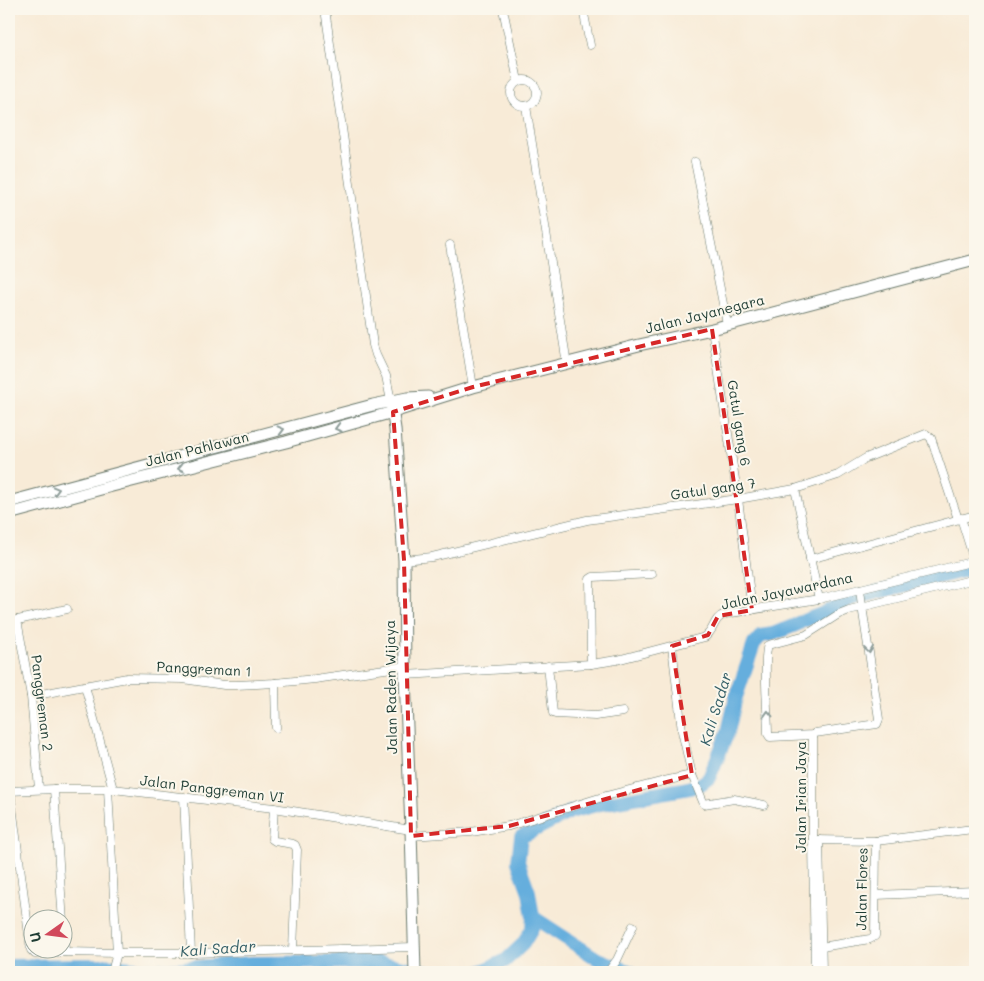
<svg xmlns="http://www.w3.org/2000/svg" width="984" height="981" viewBox="0 0 984 981" font-family="Mali,sans-serif">
	<rect width="100%" height="100%" fill="#fbf7ec"/>
	<filter id="ink" filterUnits="userSpaceOnUse"><feTurbulence type="fractalNoise" baseFrequency=".02" numOctaves="2"/><feDisplacementMap in="SourceGraphic" scale="10" xChannelSelector="R" yChannelSelector="G"/><feConvolveMatrix kernelMatrix="1 2 1 2 8 2 1 2 1" color-interpolation-filters="sRGB"/></filter>
	<filter id="wash" filterUnits="userSpaceOnUse"><feTurbulence type="fractalNoise" baseFrequency=".0096" numOctaves="4" result="noise"/><feDisplacementMap in="SourceGraphic" scale="20" xChannelSelector="R" yChannelSelector="G"/><feGaussianBlur stdDeviation="1.12" result="paint"/><feColorMatrix in="noise" values="0 0 0 0 0 0 0 0 0 0 0 0 0 0 0 0 0 1.4 0 .05"/><feComposite in="paint" operator="in"/></filter>
	<g filter="url(#wash)">
		<rect width="100%" height="100%" fill="#f8ebd7"/>
		<g fill="none" stroke-linecap="round" stroke-linejoin="round">
			<g stroke="#65aedd" stroke-width="14">
				<path d="M 533,917 L 596,958 L 631,972"/>
				<path d="M 9,966 L 104,965 L 155,970 L 252,963 L 376,962 L 429,972"/>
				<path d="M 480,972 L 505,961 L 523,944 L 532,929 L 533,917 L 529,892 L 518,862 L 521,837 L 570,812 L 600,804 L 689,788 L 701,784 L 709,778 L 728,732 L 736,697 L 754,644 L 761,636 L 773,634 L 798,624 L 798,623 L 824,613 L 850,599 L 975,568"/>
			</g>
		</g>
	</g>
	<g filter="url(#ink)">
		<g fill="none" stroke-linecap="round" stroke-linejoin="round">
			<defs>
				<g id="street">
					<path d="M 325,9 L 373,345 L 376,355 L 386,376 L 391,401"/>
					<path d="M 503,9 L 518,81"/>
					<path d="M 583,9 L 590,45"/>
					<circle cx="524" cy="93" r="13"/>
					<path d="M 526,106 L 567,364"/>
					<path d="M 695,162 L 727,324"/>
					<path d="M 450,245 L 473,387"/>
					<path d="M 712,329 L 738,499 L 752,610"/>
					<path d="M 795,489 L 819,599"/>
					<path d="M 961,518 L 975,563"/>
					<path d="M 810,559 L 975,515"/>
					<path d="M 404,560 L 432,557 L 587,520 L 738,499 L 795,489 L 838,475 L 866,458 L 926,434 L 931,438 L 958,519"/>
					<path d="M 860,589 L 862,606 L 879,719 L 877,724 L 815,733 L 813,735 L 770,737 L 768,734 C 768,718 763,656 768,645 L 806,635 L 839,614 L 849,610 L 975,579"/>
					<path d="M 17,620 L 31,696 L 39,789"/>
					<path d="M 9,622 L 67,609"/>
					<path d="M 672,646 L 682,731 L 692,775"/>
					<path d="M 591,664 L 590,579 L 593,577 L 652,574"/>
					<path d="M 548,666 L 553,713 L 555,714 L 595,716 L 623,712"/>
					<path d="M 405,675 L 591,664 L 617,660 L 705,637 C 715,630 713,618 725,614 L 819,599 L 975,561"/>
					<path d="M 275,683 L 276,728"/>
					<path d="M 85,686 L 113,789"/>
					<path d="M 31,696 L 127,678 L 183,679 L 224,685 L 236,685 L 275,683 L 315,679 L 406,666"/>
					<path d="M 813,735 L 813,840 L 815,972"/>
					<path d="M 54,789 L 65,952"/>
					<path d="M 108,789 L 117,953 L 112,972"/>
					<path d="M 9,791 L 54,789 L 113,789 L 274,808 L 411,830"/>
					<path d="M 10,791 L 31,950 L 35,954 L 65,952 L 117,953 L 191,953 L 415,947"/>
					<path d="M 184,797 L 191,953"/>
					<path d="M 274,808 L 272,839 L 275,841 L 293,844 L 295,845 L 297,850 L 293,950"/>
					<path d="M 411,836 L 471,832 L 509,826 L 606,796 L 664,781 L 692,775 L 704,804 L 734,799 L 764,805"/>
					<path d="M 813,840 L 876,841 L 973,829 L 975,831"/>
					<path d="M 819,840 L 822,972"/>
					<path d="M 876,895 L 975,891"/>
					<path d="M 815,948 L 870,939 L 875,936 L 876,841"/>
					<path d="M 608,972 L 617,960 L 633,926"/>
				</g>
				<g id="secondary">
					<path d="M 391,401 L 395,429 L 404,560 L 405,675 L 411,830 L 415,972"/>
					<path d="M 9,502 L 373,405 L 407,398 L 428,397"/>
					<path d="M 9,514 L 112,486 L 286,442 L 393,412 L 473,387 L 639,345 L 712,329 L 975,260"/>
				</g>
			</defs>
			<use href="#street" stroke="#6b7a6d" stroke-width="9"/>
			<use href="#secondary" stroke="#6b7a6d" stroke-width="13"/>
			<use href="#street" stroke="#fff" stroke-width="8"/>
			<use href="#secondary" stroke="#fff" stroke-width="11"/>
		</g>
		<defs><path id="oneway-chevron" d="M-2-3.5L2.5 0L-2 3.5" fill="none" stroke-width="1.6" stroke-linecap="round" stroke-linejoin="round" transform="scale(1.25)"/></defs>
		<g stroke="#8f9e9a">
			<use href="#oneway-chevron" transform="translate(338 428) rotate(164)"/>
			<use href="#oneway-chevron" transform="translate(281 430) rotate(-15)"/>
			<use href="#oneway-chevron" transform="translate(181 468) rotate(166)"/>
			<use href="#oneway-chevron" transform="translate(56 490) rotate(-15)"/>
			<use href="#oneway-chevron" transform="translate(869 650) rotate(82)"/>
			<use href="#oneway-chevron" transform="translate(768 714) rotate(-92)"/>
		</g>
	</g>
	<path fill="none" stroke="#d62828" stroke-width="4" stroke-dasharray="10 6" stroke-linejoin="round" d="M 712,329 L 752,610 L 718,616 L 708,635 L 672,646 L 692,775 L 509,826 L 411,836 L 404,560 L 393,412 L 473,387 Z"/>
	<g text-anchor="middle" stroke-width="4" stroke-linejoin="round" paint-order="stroke">
		<g font-size="14" fill="#1f3d34" stroke="#fbf7ec">
			<text transform="translate(705 314) rotate(-14)" y="5">Jalan Jayanegara</text>
			<text transform="translate(739 423) rotate(81)" y="5">Gatul gang 6</text>
			<text transform="translate(197 449) rotate(-14)" y="5">Jalan Pahlawan</text>
			<text transform="translate(713 489) rotate(-8)" y="5">Gatul gang 7</text>
			<text transform="translate(787 591) rotate(-12)" y="5">Jalan Jayawardana</text>
			<text transform="translate(204 669) rotate(3)" y="5">Panggreman 1</text>
			<text transform="translate(391 687) rotate(-91)" y="5">Jalan Raden Wijaya</text>
			<text transform="translate(42 703) rotate(83)" y="5">Panggreman 2</text>
			<text transform="translate(212 789) rotate(7)" y="5">Jalan Panggreman VI</text>
			<text transform="translate(801 797) rotate(-90)" y="5">Jalan Irian Jaya</text>
			<text transform="translate(862 889) rotate(-89)" y="5">Jalan Flores</text>
		</g>
		<g font-size="15" font-style="italic" fill="#345f67" stroke="#fbf7ec">
			<text transform="translate(716 709) rotate(-73)" y="5">Kali Sadar</text>
			<text transform="translate(218 949) rotate(-4)" y="5">Kali Sadar</text>
		</g>
	</g>
	<rect width="984" height="981" fill="none" stroke="#fbf7ec" stroke-width="30"/>
	<g transform="translate(48 934) rotate(256)"><circle r="24" fill="#fbf7ec" stroke="#a3ada2"/>
	<path d="M0-4L9 19L0 12L-9 19Z" fill="#d1495b"/>
	<text y="-8" font-size="14" font-weight="bold" text-anchor="middle" fill="#1f3d34">U</text>
	</g>
</svg>
